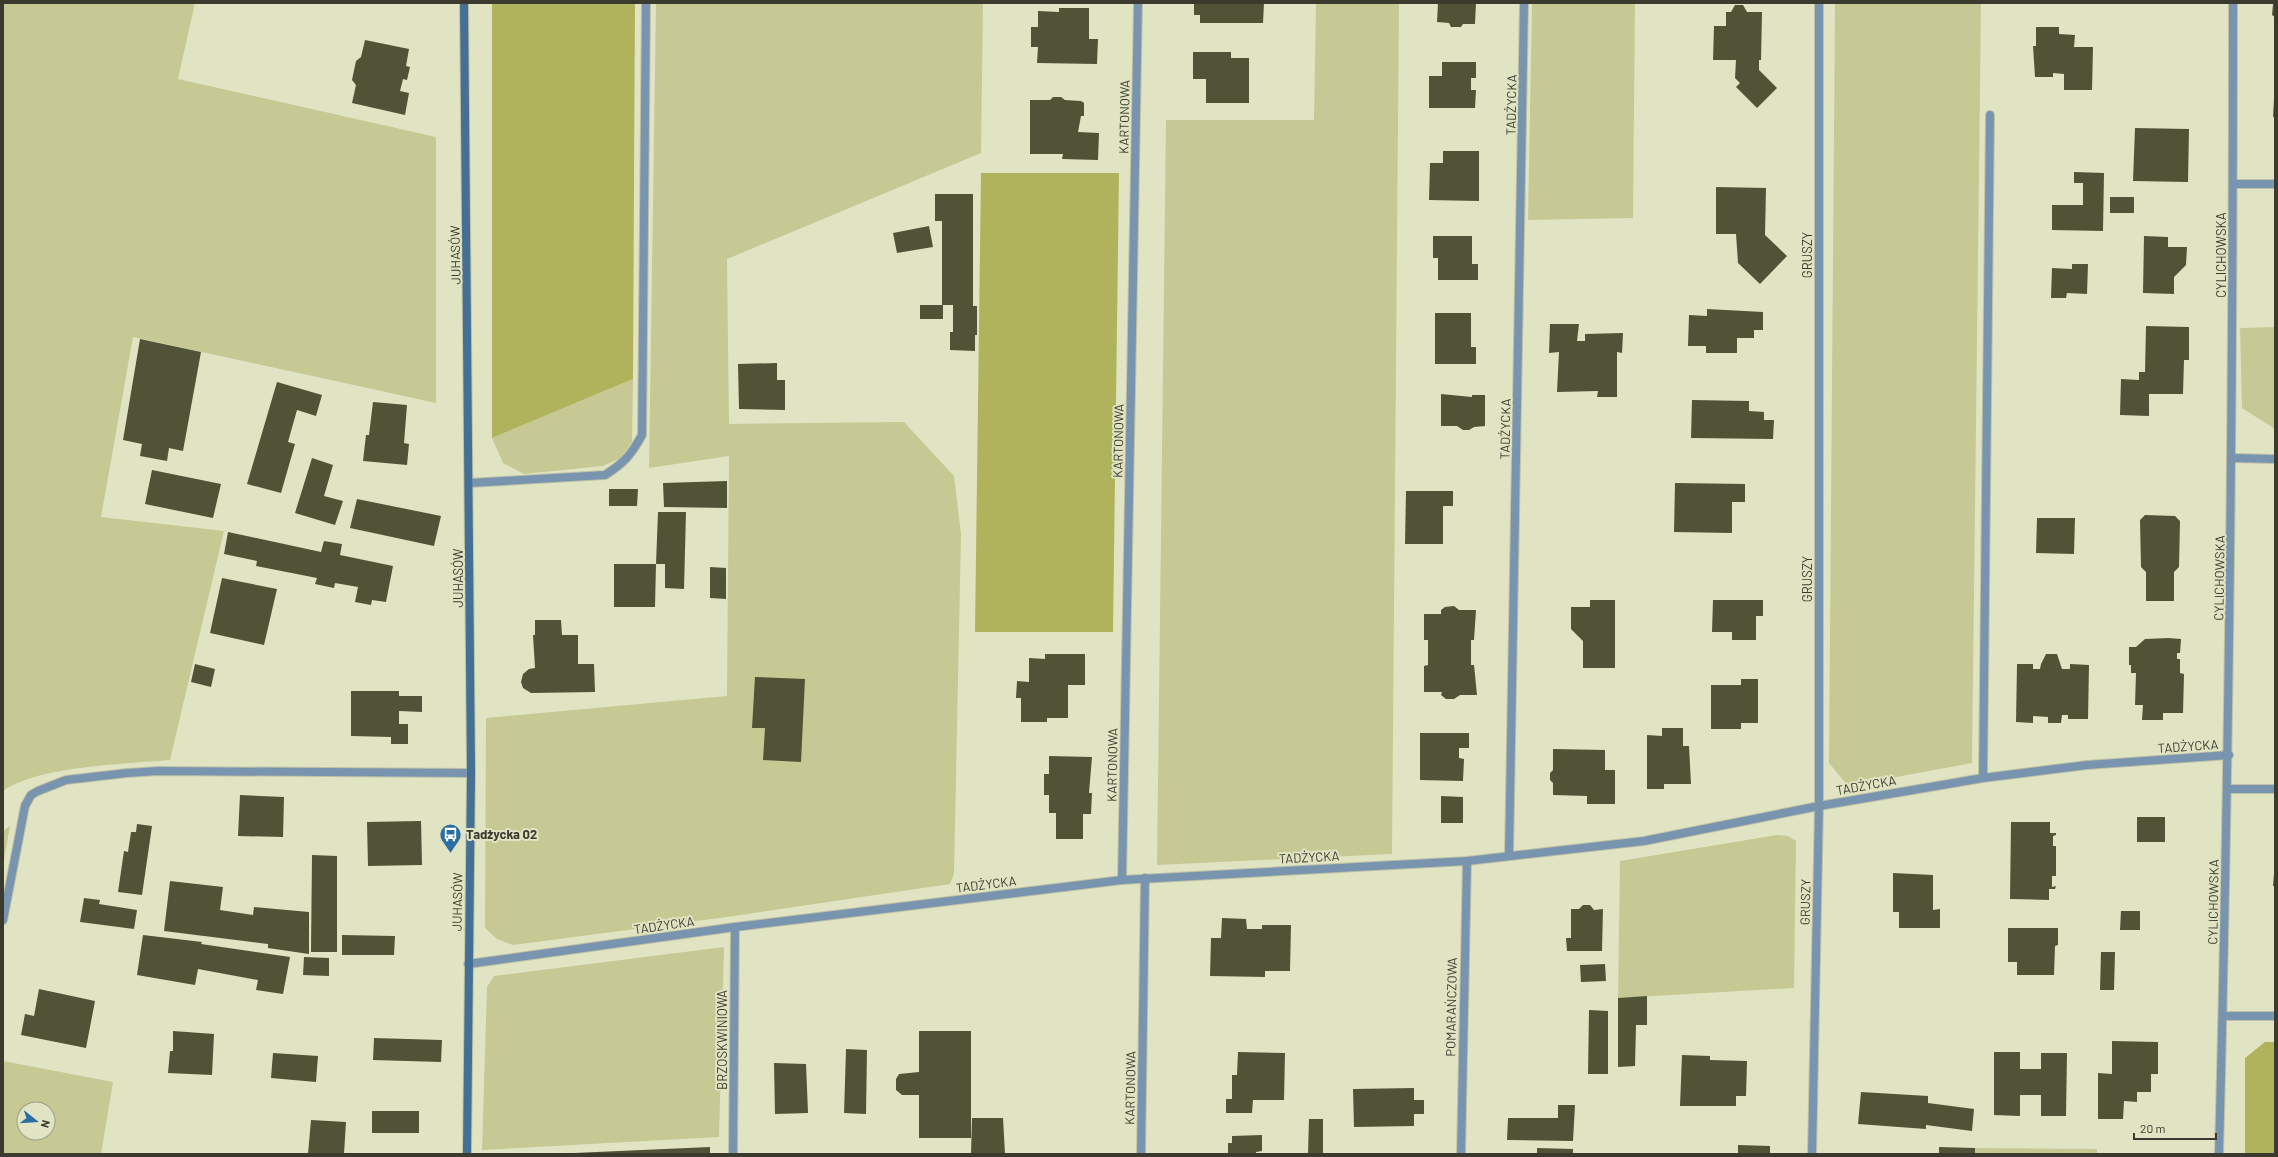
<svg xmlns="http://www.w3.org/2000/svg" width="2278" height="1157" viewBox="0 0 2278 1157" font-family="Barlow,sans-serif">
	<rect width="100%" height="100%" fill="#e1e4c3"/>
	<g fill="#c6c994" fill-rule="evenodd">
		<path d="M 3,3 L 195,3 L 178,79 L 436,137 L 436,403 L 133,337 L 101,517 L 224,531 L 170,760 C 128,764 36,766 3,791 Z"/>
		<path d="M 656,3 L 983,3 L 981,153 L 727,259 L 729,424 L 904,422 L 954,476 L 961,534 L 954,874 L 950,884 L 727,917 L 513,945 L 497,939 L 485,928 L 486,718 L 727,696 L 729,456 L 649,468 Z"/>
		<path d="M 1316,3 L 1399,3 L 1392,854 L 1157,865 L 1166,120 L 1314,120 Z"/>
		<path d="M 1532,3 L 1635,3 L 1633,218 L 1528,220 Z"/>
		<path d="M 1835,3 L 1981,3 L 1972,763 L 1848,786 L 1829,763 Z"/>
		<path d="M 2275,327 L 2275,429 L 2242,408 L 2240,328 Z"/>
		<path d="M 633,379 L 632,442 L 620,458 L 603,466 L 524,474 L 503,463 L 492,438 Z"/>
		<path d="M 10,826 L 3,865 L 3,831 Z"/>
		<path d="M 1777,835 L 1788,836 L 1796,841 L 1794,988 L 1618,998 L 1620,861 Z"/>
		<path d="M 724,947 L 719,1137 L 482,1150 L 487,987 L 494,976 Z"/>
		<path d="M 3,1061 L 113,1082 L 101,1154 L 3,1154 ZM 24,1109 L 48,1109 L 48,1133 L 24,1133 Z"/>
		<path d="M 1975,1148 L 2097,1149 L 2097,1154 L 1975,1154 Z"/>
	</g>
	<g fill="#b0b35c">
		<path d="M 492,3 L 635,3 L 633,379 L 492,438 Z"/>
		<path d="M 981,173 L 1119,173 L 1113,632 L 975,632 Z"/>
		<path d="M 2265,1042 L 2275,1042 L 2275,1154 L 2245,1154 L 2245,1058 Z"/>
	</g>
	<g fill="#515336">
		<path d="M 1194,3 L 1264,3 L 1263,23 L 1200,23 L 1200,15 L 1194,15 Z"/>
		<path d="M 1438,3 L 1476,3 L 1475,24 L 1463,24 L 1461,27 L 1451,27 L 1449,23 L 1437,22 Z"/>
		<path d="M 2275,3 L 2275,17 L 2272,15 L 2273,4 Z"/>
		<path d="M 1735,5 L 1743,5 L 1747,12 L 1762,12 L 1761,60 L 1759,60 L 1759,70 L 1777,88 L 1757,108 L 1736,87 L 1740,83 L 1735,78 L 1736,60 L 1713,60 L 1714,26 L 1726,26 L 1726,12 L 1731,12 Z"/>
		<path d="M 1059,8 L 1089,8 L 1089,39 L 1098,39 L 1097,64 L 1037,63 L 1038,47 L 1031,47 L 1031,27 L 1038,27 L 1038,11 L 1059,12 Z"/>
		<path d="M 2036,27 L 2059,27 L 2059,34 L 2075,35 L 2074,47 L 2093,47 L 2092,90 L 2064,90 L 2064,74 L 2053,73 L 2053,77 L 2035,77 L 2033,46 L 2036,46 Z"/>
		<path d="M 365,40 L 409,49 L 406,66 L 410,67 L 407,80 L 403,79 L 400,91 L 409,93 L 405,115 L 352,103 L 356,85 L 352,80 L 356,61 L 361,57 Z"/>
		<path d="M 1193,52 L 1231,52 L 1231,58 L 1249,58 L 1249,103 L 1206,103 L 1206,79 L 1193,79 Z"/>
		<path d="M 1442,62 L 1476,62 L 1476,78 L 1471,78 L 1471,90 L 1476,90 L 1475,108 L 1429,108 L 1429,76 L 1442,76 Z"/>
		<path d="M 1053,97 L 1061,97 L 1065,100 L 1081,101 L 1084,103 L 1084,116 L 1081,116 L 1078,132 L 1099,133 L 1098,160 L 1062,159 L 1063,154 L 1030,154 L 1030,100 L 1050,100 Z"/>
		<path d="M 2274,99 L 2275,99 L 2275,117 L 2273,117 Z"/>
		<path d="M 2135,128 L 2189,129 L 2188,182 L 2133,181 Z"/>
		<path d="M 1443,151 L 1479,151 L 1479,201 L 1429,200 L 1430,163 L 1443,163 Z"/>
		<path d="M 2074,172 L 2104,173 L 2103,231 L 2052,230 L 2052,205 L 2083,205 L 2083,183 L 2074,183 Z"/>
		<path d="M 1716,187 L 1766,188 L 1765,235 L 1787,256 L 1760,284 L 1738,263 L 1736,234 L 1716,234 Z"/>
		<path d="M 935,194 L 973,194 L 973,306 L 977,306 L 977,335 L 975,335 L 975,351 L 950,350 L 950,332 L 953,332 L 953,305 L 943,305 L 943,319 L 920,319 L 920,305 L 942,305 L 942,221 L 935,221 Z"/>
		<rect x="2110" y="197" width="24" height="16"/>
		<path d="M 929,226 L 933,247 L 897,253 L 893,233 Z"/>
		<path d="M 1433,236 L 1472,236 L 1472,264 L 1478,264 L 1478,280 L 1438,280 L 1438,258 L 1433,258 Z"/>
		<path d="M 2144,236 L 2168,237 L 2168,247 L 2187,247 L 2186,265 L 2174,277 L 2174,294 L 2143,293 Z"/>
		<path d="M 2072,264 L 2088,264 L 2087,294 L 2067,293 L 2066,298 L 2051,298 L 2052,268 L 2072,269 Z"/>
		<path d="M 1707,309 L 1763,312 L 1763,330 L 1754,330 L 1754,338 L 1737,338 L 1737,353 L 1706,353 L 1706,346 L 1688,346 L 1689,315 L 1707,316 Z"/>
		<path d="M 1435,313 L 1471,313 L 1471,347 L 1476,347 L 1476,364 L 1435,364 Z"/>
		<path d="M 1550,324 L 1579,324 L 1577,341 L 1585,341 L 1585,334 L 1623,333 L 1622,353 L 1617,352 L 1617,397 L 1597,397 L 1598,391 L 1557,392 L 1559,352 L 1549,353 Z"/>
		<path d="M 2146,326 L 2189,327 L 2189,360 L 2184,360 L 2183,394 L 2149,394 L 2149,416 L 2120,415 L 2121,379 L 2139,380 L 2139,372 L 2145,372 Z"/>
		<path d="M 140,339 L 201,352 L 183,451 L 169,448 L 167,461 L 140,456 L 142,444 L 123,440 Z"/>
		<path d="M 777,363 L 777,380 L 785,380 L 785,410 L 739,409 L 738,364 Z"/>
		<path d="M 277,382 L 322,395 L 316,416 L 297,410 L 288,442 L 295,444 L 281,493 L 247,484 Z"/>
		<path d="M 1441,394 L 1472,397 L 1472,395 L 1485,395 L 1485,426 L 1474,427 L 1469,430 L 1463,430 L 1457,426 L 1441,426 Z"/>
		<path d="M 1692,400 L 1749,401 L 1749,411 L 1764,412 L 1764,420 L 1774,420 L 1773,439 L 1691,438 Z"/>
		<path d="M 373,402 L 407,405 L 404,443 L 409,444 L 407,465 L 363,461 L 366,435 L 369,435 Z"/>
		<path d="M 312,458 L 333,465 L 324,496 L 343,501 L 335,525 L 295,513 Z"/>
		<path d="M 152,470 L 221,484 L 213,518 L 145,504 Z"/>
		<path d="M 727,481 L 727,508 L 664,507 L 663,483 Z"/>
		<path d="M 1675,483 L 1745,484 L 1745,502 L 1732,502 L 1732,533 L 1674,532 Z"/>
		<path d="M 609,489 L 638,489 L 637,506 L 609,506 Z"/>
		<path d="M 1406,491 L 1453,491 L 1453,506 L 1443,506 L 1443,544 L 1405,544 Z"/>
		<path d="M 357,499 L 441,516 L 434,546 L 350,528 Z"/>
		<path d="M 658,512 L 686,512 L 684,589 L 665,588 L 665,564 L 656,564 L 655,607 L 614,607 L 614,564 L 656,564 Z"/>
		<path d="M 2145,515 L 2175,516 L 2180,521 L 2179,567 L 2174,572 L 2174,601 L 2146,601 L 2146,572 L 2141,567 L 2140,520 Z"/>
		<path d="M 2037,518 L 2075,518 L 2074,554 L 2036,553 Z"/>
		<path d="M 228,532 L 321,552 L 324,541 L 342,544 L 340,555 L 393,566 L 386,602 L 372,600 L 371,605 L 355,602 L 358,587 L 335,583 L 334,588 L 315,584 L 317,578 L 256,566 L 257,561 L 224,554 Z"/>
		<path d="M 710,567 L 726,568 L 726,599 L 710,598 Z"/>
		<path d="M 222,578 L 277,589 L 264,645 L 210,633 Z"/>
		<path d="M 1590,600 L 1615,600 L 1615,668 L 1583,668 L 1583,641 L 1571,629 L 1571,607 L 1590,607 Z"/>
		<path d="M 1713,600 L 1763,600 L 1763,616 L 1756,616 L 1756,640 L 1732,640 L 1732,632 L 1712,632 Z"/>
		<path d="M 1454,606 L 1459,610 L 1476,610 L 1474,640 L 1471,640 L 1471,665 L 1474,665 L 1477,695 L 1460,695 L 1454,699 L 1446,699 L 1441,695 L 1442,692 L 1424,692 L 1424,666 L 1428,665 L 1428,640 L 1424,640 L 1424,614 L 1441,614 L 1441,610 L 1445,607 Z"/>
		<path d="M 535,620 L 561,620 L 562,635 L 578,635 L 578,664 L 594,664 L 595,692 L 531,693 L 523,688 L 521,682 L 523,674 L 529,669 L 535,668 L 533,635 L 535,635 Z"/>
		<path d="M 2168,638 L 2181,639 L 2180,653 L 2177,653 L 2177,659 L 2180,659 L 2180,673 L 2184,674 L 2183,713 L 2163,713 L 2163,720 L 2142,720 L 2143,705 L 2135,705 L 2136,673 L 2131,673 L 2131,665 L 2129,665 L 2129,647 L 2136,647 L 2145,639 Z"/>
		<path d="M 1045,654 L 1085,654 L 1085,685 L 1068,685 L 1068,718 L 1047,718 L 1047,722 L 1021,722 L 1021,698 L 1016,698 L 1017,681 L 1029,682 L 1029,658 L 1045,659 Z"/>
		<path d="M 2046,654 L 2057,654 L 2062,669 L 2070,669 L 2070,664 L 2089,665 L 2088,719 L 2068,719 L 2068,715 L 2062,715 L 2061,723 L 2048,723 L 2048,717 L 2033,716 L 2033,723 L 2016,722 L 2017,664 L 2033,664 L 2033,669 L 2040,669 L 2041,664 Z"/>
		<path d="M 195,664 L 215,669 L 211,687 L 191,682 Z"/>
		<path d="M 755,677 L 805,679 L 801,762 L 763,760 L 765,728 L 752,728 Z"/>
		<path d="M 1741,679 L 1758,679 L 1758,723 L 1741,723 L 1741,729 L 1711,729 L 1711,685 L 1741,685 Z"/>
		<path d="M 351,691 L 399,691 L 399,696 L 422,696 L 422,712 L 399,711 L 399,724 L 408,724 L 408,744 L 391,744 L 391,737 L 351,736 Z"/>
		<path d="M 1662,728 L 1683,728 L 1683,746 L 1689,746 L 1691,784 L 1664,784 L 1664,789 L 1647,789 L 1647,735 L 1662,736 Z"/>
		<path d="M 1420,733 L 1469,733 L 1469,748 L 1459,748 L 1459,758 L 1464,759 L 1463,781 L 1420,780 Z"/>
		<path d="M 1553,749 L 1605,750 L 1605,770 L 1615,770 L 1615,804 L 1587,804 L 1587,796 L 1553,795 L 1553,783 L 1550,780 L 1550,773 L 1553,770 Z"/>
		<path d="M 1049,756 L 1092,757 L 1089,793 L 1092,793 L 1091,814 L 1083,814 L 1083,839 L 1056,839 L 1056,813 L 1049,813 L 1049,795 L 1044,795 L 1044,774 L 1049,774 Z"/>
		<path d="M 240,795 L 284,797 L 283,837 L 238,836 Z"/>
		<path d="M 1441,796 L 1463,797 L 1463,823 L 1441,823 Z"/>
		<rect x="2137" y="817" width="28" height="25"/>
		<path d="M 421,821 L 422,865 L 368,866 L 367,822 Z"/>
		<path d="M 2011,822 L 2050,822 L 2050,833 L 2056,833 L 2056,835 L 2053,836 L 2053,846 L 2056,846 L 2056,876 L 2052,876 L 2052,887 L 2056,886 L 2055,889 L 2049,889 L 2049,900 L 2010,899 Z"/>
		<path d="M 137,824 L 152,826 L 142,895 L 118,892 L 124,851 L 128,852 L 131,832 L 136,832 Z"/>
		<path d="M 312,855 L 337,856 L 337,952 L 311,952 Z"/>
		<path d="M 1893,873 L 1933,875 L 1933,910 L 1940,909 L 1940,928 L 1899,928 L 1899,912 L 1893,912 Z"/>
		<path d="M 2274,874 L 2275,874 L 2275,886 L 2273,886 Z"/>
		<path d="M 170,881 L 223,887 L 220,910 L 253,915 L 254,907 L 309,912 L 309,954 L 268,948 L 268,944 L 164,931 Z"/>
		<path d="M 84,898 L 100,900 L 99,904 L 137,910 L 134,929 L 80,922 Z"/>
		<path d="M 1583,905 L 1590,905 L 1594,910 L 1603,909 L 1602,951 L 1567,951 L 1566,938 L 1571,938 L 1571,909 L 1579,909 Z"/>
		<path d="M 2121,911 L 2140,911 L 2140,930 L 2120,930 Z"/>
		<path d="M 1222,918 L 1246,919 L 1247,929 L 1262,929 L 1262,925 L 1291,925 L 1290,971 L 1265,971 L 1265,977 L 1210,976 L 1211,938 L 1221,938 Z"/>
		<path d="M 2008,928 L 2058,928 L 2058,945 L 2055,946 L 2054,975 L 2017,975 L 2017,962 L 2008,962 Z"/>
		<path d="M 143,935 L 202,942 L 201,944 L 290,957 L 283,994 L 256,990 L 258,980 L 198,969 L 195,985 L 137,975 Z"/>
		<path d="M 342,935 L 395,936 L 394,955 L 342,955 Z"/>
		<path d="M 2101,952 L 2115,952 L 2114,990 L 2100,990 Z"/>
		<path d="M 304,957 L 329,958 L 329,976 L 303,975 Z"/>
		<path d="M 1605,964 L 1606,981 L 1581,982 L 1580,965 Z"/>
		<path d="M 39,989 L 95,1001 L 86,1048 L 21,1035 L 25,1014 L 34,1016 Z"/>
		<path d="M 1647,996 L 1647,1025 L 1636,1025 L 1635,1066 L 1618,1067 L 1618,998 Z"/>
		<path d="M 1589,1010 L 1608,1011 L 1608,1074 L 1588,1074 Z"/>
		<path d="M 173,1031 L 214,1034 L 212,1075 L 168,1073 L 170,1051 L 173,1051 Z"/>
		<path d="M 919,1031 L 971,1031 L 971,1138 L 919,1138 L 919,1095 L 902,1095 L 896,1090 L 896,1079 L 899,1074 L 919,1072 Z"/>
		<path d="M 374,1038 L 442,1040 L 441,1062 L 373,1060 Z"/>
		<path d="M 2112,1041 L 2158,1042 L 2158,1074 L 2151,1074 L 2151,1092 L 2137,1092 L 2137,1102 L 2124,1101 L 2123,1119 L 2098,1119 L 2098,1073 L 2112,1074 Z"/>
		<path d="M 846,1049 L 867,1050 L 866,1114 L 844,1113 Z"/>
		<path d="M 1238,1052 L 1285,1053 L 1284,1100 L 1253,1100 L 1252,1113 L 1226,1113 L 1226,1099 L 1232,1099 L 1232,1075 L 1237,1075 Z"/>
		<path d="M 1994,1052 L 2020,1052 L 2020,1069 L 2041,1069 L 2041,1053 L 2067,1053 L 2066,1116 L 2041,1116 L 2041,1095 L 2020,1095 L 2020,1116 L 1994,1115 Z"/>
		<path d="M 273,1053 L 318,1056 L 316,1082 L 271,1078 Z"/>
		<path d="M 1682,1055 L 1710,1056 L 1710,1060 L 1747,1061 L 1746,1096 L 1736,1096 L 1736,1106 L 1680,1106 Z"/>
		<path d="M 774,1063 L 806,1064 L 808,1113 L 775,1114 Z"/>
		<path d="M 1414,1088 L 1414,1100 L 1424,1100 L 1424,1114 L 1414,1114 L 1414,1126 L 1354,1127 L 1353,1089 Z"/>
		<path d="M 1861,1092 L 1928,1096 L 1928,1103 L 1974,1109 L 1972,1131 L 1926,1125 L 1926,1129 L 1858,1124 Z"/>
		<path d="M 1558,1105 L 1575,1105 L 1573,1141 L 1507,1140 L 1508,1118 L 1558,1118 Z"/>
		<rect x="372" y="1111" width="47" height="22"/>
		<path d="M 972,1118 L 1003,1118 L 1005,1154 L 971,1154 Z"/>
		<path d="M 1309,1119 L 1323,1119 L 1323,1153 L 1308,1154 Z"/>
		<path d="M 311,1120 L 346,1122 L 344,1154 L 308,1154 Z"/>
		<path d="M 1262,1135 L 1262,1151 L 1256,1152 L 1256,1154 L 1228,1154 L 1228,1143 L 1232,1143 L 1232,1136 Z"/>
		<path d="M 1738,1145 L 1770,1146 L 1770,1154 L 1738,1154 Z"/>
		<path d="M 710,1147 L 710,1154 L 574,1154 L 574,1153 Z"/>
		<path d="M 1939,1147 L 1975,1148 L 1975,1154 L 1939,1154 Z"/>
		<path d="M 1537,1148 L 1573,1149 L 1573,1154 L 1537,1154 Z"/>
	</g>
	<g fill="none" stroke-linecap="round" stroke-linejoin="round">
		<defs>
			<g id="lane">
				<path d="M 2233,184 L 2275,184"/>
				<path d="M 470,483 L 605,475 C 624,463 631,455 642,435 L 646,3"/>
				<path d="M 1983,778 L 1990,115"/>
				<path d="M 2227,789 L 2275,789"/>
				<path d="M 1122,880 L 1138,3"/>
				<path d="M 3,920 L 25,806 L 31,795 L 38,791 L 66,780 L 127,773 L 158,771 L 471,773"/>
				<path d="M 2223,1016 L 2275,1016"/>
			</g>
			<g id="street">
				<path d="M 2232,458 L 2275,459"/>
				<path d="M 1509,855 L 1524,3"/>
				<path d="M 468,964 L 735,927 L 1122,880 L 1467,861 L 1644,841 L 1819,806 L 1983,778 L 2087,765 L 2229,755"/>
				<path d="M 733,1154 L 735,927"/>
				<path d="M 1141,1154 L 1145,878"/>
				<path d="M 1461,1154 L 1467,861"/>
				<path d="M 1812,1154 L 1819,806 L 1819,3"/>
				<path d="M 2219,1154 C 2229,770 2233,387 2233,3"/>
			</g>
			<path id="secondary" d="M 464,3 L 471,773 L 467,1154"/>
		</defs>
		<use href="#lane" stroke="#c0c2a5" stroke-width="10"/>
		<use href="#street" stroke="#c0c2a5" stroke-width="10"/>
		<use href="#secondary" stroke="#c0c2a5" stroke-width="10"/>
		<use href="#lane" stroke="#7894ae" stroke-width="8"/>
		<use href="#street" stroke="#7894ae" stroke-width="8"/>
		<use href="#secondary" stroke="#456f94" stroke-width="8"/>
	</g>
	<defs>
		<symbol id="bus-pin" viewBox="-11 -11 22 30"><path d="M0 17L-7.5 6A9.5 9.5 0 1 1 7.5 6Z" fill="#2b6ea3" stroke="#e1e4c3"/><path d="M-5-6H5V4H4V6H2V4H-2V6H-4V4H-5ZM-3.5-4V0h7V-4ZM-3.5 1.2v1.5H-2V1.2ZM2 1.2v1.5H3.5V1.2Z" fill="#fff"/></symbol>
	</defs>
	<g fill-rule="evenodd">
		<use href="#bus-pin" x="438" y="822" width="25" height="34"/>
	</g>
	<g text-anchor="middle" stroke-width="4" stroke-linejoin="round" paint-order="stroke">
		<g font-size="13" fill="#3a3b2e" stroke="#e1e4c3">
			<text transform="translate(1511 105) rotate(-89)" y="5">TADŻYCKA</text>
			<text transform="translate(1124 117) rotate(-89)" y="5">KARTONOWA</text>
			<text transform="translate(455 255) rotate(-91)" y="5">JUHASÓW</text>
			<text transform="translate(1807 255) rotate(-90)" y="5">GRUSZY</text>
			<text transform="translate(2221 255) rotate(-90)" y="5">CYLICHOWSKA</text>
			<text transform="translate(1505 429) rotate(-89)" y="5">TADŻYCKA</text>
			<text transform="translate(1118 441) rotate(-89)" y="5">KARTONOWA</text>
			<text transform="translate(458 578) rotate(-90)" y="5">JUHASÓW</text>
			<text transform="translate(2219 578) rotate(-89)" y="5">CYLICHOWSKA</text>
			<text transform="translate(1807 579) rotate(-90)" y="5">GRUSZY</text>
			<text transform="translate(2188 746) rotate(-4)" y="5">TADŻYCKA</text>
			<text transform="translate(1112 765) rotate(-89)" y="5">KARTONOWA</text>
			<text transform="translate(1866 785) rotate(-10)" y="5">TADŻYCKA</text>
			<text transform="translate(1309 857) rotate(-3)" y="5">TADŻYCKA</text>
			<text transform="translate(986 884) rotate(-7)" y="5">TADŻYCKA</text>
			<text transform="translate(457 902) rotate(-89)" y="5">JUHASÓW</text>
			<text transform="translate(1805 902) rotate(-89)" y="5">GRUSZY</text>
			<text transform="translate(2213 902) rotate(-89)" y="5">CYLICHOWSKA</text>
			<text transform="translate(664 925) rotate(-8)" y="5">TADŻYCKA</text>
			<text transform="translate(1451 1007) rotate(-89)" y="5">POMARAŃCZOWA</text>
			<text transform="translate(722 1040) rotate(-90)" y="5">BRZOSKWINIOWA</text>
			<text transform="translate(1130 1088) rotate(-89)" y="5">KARTONOWA</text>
		</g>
		<g font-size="13" font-weight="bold" fill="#3a3b2e" stroke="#e1e4c3" text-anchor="start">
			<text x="466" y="839">Tadżycka 02</text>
		</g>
	</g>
	<rect width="2278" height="1157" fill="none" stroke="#3a3b2e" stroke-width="8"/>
	<g transform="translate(36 1121) rotate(107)"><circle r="19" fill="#e1e4c3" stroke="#9ea087"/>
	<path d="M0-3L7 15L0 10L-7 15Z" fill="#2b6ea3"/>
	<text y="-6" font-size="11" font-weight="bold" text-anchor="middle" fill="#3a3b2e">N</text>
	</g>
	<path d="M2134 1133v6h82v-6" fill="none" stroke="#3a3b2e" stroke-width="2"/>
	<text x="2140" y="1133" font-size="12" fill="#3a3b2e" stroke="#e1e4c3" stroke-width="3" paint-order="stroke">20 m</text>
</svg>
